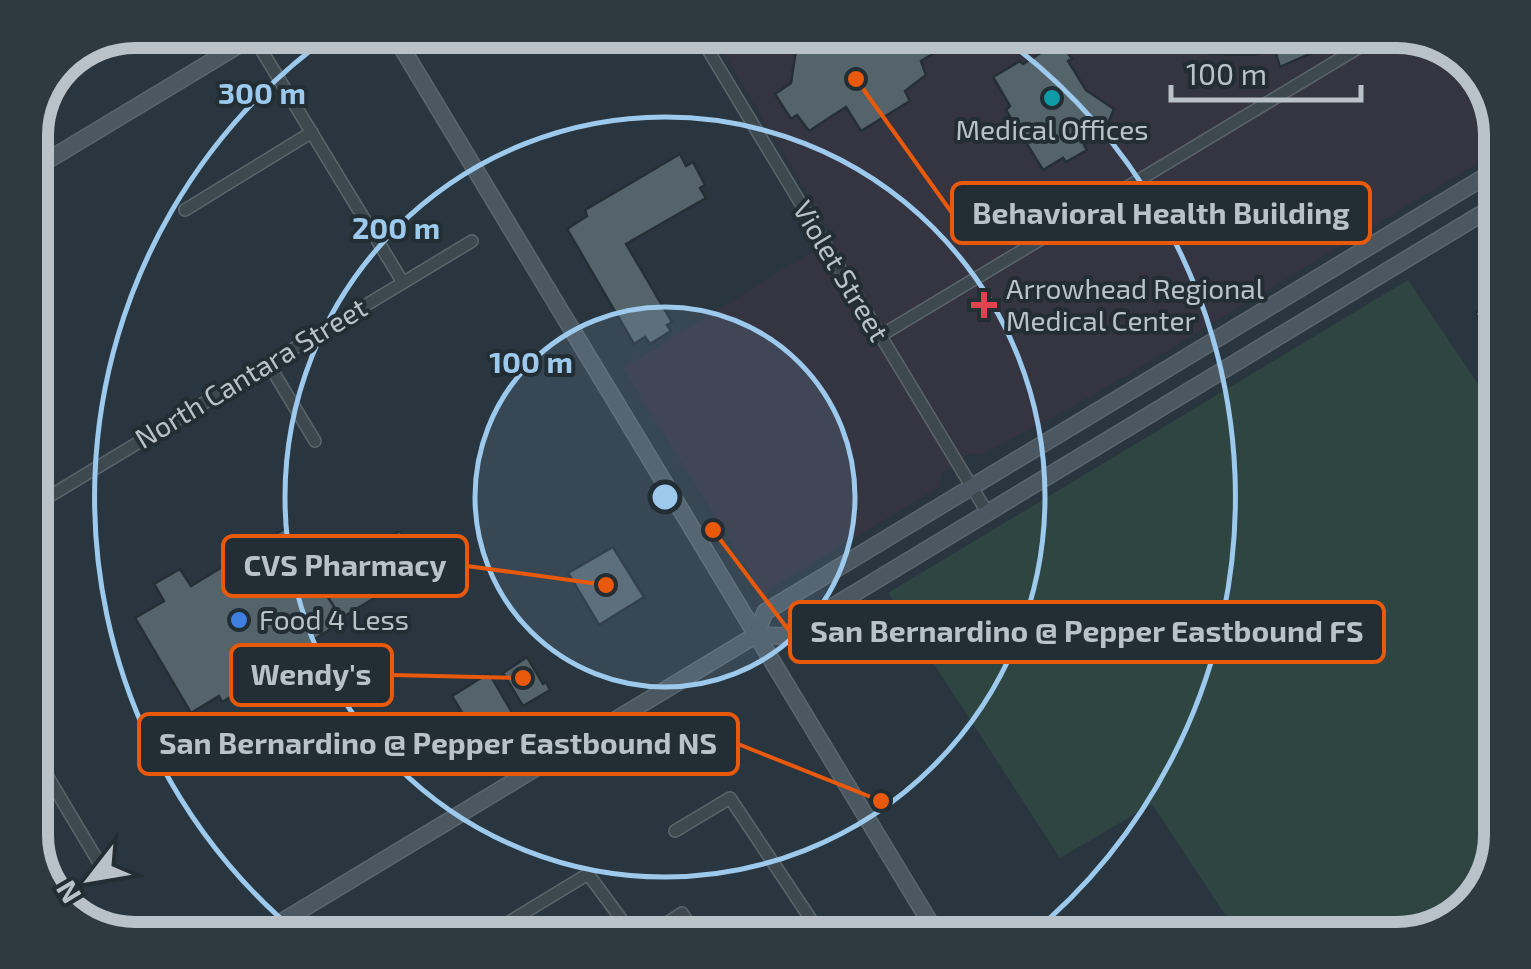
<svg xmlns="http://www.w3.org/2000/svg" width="1531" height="969" viewBox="0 0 1531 969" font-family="'Exo 2',sans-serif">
	<rect width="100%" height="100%" fill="#2a363f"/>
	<path fill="#353541" d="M 710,30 L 1396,30 L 1454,47 L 1501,129 L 1501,149 L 1095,394 L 981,455 L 969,453 L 941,474 L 939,487 L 765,592 L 760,589 L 623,368 L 834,238 Z"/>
	<path fill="#2f4542" d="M 1408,280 L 1501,418 L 1501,835 L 1484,892 L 1397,939 L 1222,939 L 1235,930 L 1152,804 L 1060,858 L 888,593 Z"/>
	<g fill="#55636b" stroke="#242f36" stroke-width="2.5">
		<path d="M 799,30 L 955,30 L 961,37 L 921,61 L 926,75 L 905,91 L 910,101 L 861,131 L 846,107 L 809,131 L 797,115 L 791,119 L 775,94 L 791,83 Z"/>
		<path d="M 1345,30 L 1312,53 L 1280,67 L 1275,50 L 1252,55 L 1210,54 L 1176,43 L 1155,30 Z"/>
		<path d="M 1060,41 L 1072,59 L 1068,61 L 1086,90 L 1114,109 L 1107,126 L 1084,145 L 1087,150 L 1066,162 L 1063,158 L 1043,170 L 1006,110 L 1010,106 L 993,77 L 1020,61 L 1023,64 Z"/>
		<path d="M 680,154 L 686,166 L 693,162 L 705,185 L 700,188 L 706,198 L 626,244 L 672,322 L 667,325 L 671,331 L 650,344 L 645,337 L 634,344 L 567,229 L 587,216 L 585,210 Z"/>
		<path d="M 1501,298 L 1501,357 L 1475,313 Z"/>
		<path d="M 286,528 L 343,621 L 312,641 L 315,647 L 222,702 L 219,696 L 191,713 L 135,618 L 164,601 L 154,584 L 180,569 L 191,586 Z"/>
		<path d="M 400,531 L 423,569 L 341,618 L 318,581 Z"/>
		<path d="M 613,547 L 644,597 L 599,625 L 568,573 Z"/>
		<path d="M 527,657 L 543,684 L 546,682 L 550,690 L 523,706 L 503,673 Z"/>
		<path d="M 489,673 L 517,721 L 481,744 L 452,696 Z"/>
	</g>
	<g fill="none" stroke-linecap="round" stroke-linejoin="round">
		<defs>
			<g id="street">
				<path d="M 696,30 L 987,512"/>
				<path d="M 251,33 L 402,281"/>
				<path d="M 185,210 L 312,132"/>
				<path d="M 880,336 L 1388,30"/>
				<path d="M 268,363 L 315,441"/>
				<path d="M 30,508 L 472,241"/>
				<path d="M 30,747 L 107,876"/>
				<path d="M 675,831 L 730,798 L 810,918 L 777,939"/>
				<path d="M 481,939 L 588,874 L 636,939"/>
				<path d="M 642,939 L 682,913 L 699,939"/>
			</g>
			<g id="secondary">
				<path d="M 391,30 L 940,939"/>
				<path d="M 30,171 L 264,30"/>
				<path d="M 756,635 L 765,612 L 1501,167"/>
				<path d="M 253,939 L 756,635 L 784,636 L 1501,202"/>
			</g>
		</defs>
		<use href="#street" stroke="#5b656c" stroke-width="14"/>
		<use href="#secondary" stroke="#5b656c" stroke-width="18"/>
		<use href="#street" stroke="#3d484f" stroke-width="11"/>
		<use href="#secondary" stroke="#4c5861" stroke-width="15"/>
	</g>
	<circle cx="665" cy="497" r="190" fill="#9cc9ec" fill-opacity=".12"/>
	<g fill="none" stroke="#9cc9ec" stroke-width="5">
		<circle cx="665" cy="497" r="190"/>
		<circle cx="665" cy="497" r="380"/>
		<path d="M302 937A570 570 0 0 1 338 30M992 30A570 570 0 0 1 1028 937"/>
	</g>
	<circle fill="#0f9aa8" stroke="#222d34" stroke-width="4" cx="1052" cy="98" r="10"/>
	<path fill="#e0444e" stroke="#222d34" stroke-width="4" d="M979 290h10v10h10v10h-10v10h-10v-10h-10v-10h10z"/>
	<circle fill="#3f7fe0" stroke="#222d34" stroke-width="4" cx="239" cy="620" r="10"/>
	<g text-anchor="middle" stroke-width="8" stroke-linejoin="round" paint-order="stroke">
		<g font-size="28" fill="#bac2c9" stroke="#222d34" text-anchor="start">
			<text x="1052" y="140" text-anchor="middle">Medical Offices</text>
			<text x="1006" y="299">Arrowhead Regional<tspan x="1006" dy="32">Medical Center</tspan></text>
			<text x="259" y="630">Food 4 Less</text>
		</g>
		<g font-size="28" fill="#bac2c9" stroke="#222d34">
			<text transform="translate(841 271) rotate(59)" y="10">Violet Street</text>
			<text transform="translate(251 373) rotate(-31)" y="10">North Cantara Street</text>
		</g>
	</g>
	<path d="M0 0H1531V969H0ZM135 48H1397A87 87 0 0 1 1484 135V835A87 87 0 0 1 1397 922H135A87 87 0 0 1 48 835V135A87 87 0 0 1 135 48Z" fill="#2e3940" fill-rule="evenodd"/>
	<path fill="none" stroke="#bac2c9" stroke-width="12" d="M135 48H1397A87 87 0 0 1 1484 135V835A87 87 0 0 1 1397 922H135A87 87 0 0 1 48 835V135A87 87 0 0 1 135 48Z"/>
	<circle cx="665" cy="497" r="15" fill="#9cc9ec" stroke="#222d34" stroke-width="5"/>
	<g font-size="30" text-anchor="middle" font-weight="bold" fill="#9cc9ec" stroke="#222d34" stroke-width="8" stroke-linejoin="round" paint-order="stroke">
		<text x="262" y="104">300 m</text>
		<text x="396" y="239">200 m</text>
		<text x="531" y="373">100 m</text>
	</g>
	<path fill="none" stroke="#e8590c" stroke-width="4" d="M856 79L952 213M606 585L467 566M713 530L790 632M523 678L392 675M881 801L738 744"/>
	<g fill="#e8590c" stroke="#222d34" stroke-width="4">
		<circle cx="856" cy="79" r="10"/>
		<circle cx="606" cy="585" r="10"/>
		<circle cx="713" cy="530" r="10"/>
		<circle cx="523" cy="678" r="10"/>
		<circle cx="881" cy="801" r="10"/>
	</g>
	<g fill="#222d34" stroke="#e8590c" stroke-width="4">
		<rect x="952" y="183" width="418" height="60" rx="10"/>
		<rect x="223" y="536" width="244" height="60" rx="10"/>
		<rect x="790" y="602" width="594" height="60" rx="10"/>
		<rect x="231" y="645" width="161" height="60" rx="10"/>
		<rect x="139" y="714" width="599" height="60" rx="10"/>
	</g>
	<g font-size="30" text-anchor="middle" font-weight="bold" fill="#bac2c9">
		<text x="1161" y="224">Behavioral Health Building</text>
		<text x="345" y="576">CVS Pharmacy</text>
		<text x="1087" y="642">San Bernardino @ Pepper Eastbound FS</text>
		<text x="311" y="685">Wendy's</text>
		<text x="438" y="754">San Bernardino @ Pepper Eastbound NS</text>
	</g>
	<g transform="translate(90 879) rotate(239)" stroke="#222d34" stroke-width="8" paint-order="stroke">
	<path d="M0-8L18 38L0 25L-18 38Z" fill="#bac2c9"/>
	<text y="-15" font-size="28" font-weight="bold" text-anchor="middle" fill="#bac2c9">N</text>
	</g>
	<path d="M1171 85v15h190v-15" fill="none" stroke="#bac2c9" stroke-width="5"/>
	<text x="1186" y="85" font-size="30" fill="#bac2c9" stroke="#222d34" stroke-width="8" paint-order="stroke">100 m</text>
</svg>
